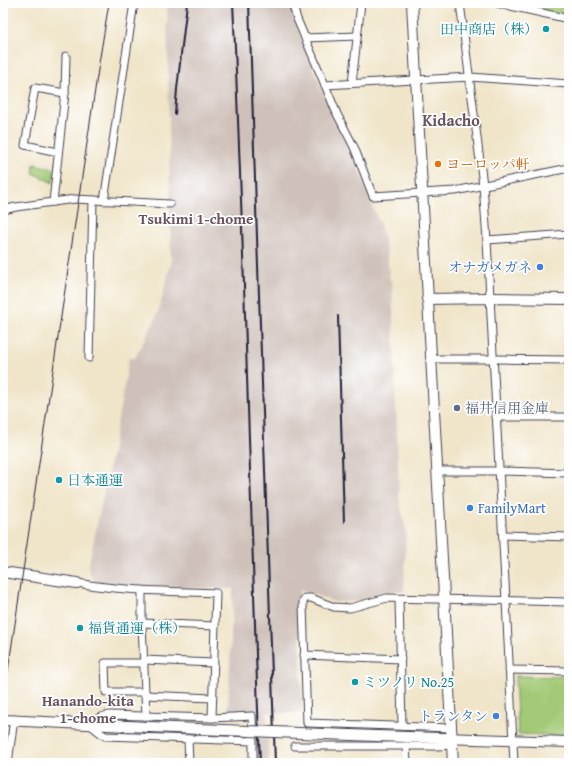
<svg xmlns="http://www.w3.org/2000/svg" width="572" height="766" viewBox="0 0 572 766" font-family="'Gentium Book Plus','Noto Serif JP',serif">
	<rect width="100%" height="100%" fill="#fff"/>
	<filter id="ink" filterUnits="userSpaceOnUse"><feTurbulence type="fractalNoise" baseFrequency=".025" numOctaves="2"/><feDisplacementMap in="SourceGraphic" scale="8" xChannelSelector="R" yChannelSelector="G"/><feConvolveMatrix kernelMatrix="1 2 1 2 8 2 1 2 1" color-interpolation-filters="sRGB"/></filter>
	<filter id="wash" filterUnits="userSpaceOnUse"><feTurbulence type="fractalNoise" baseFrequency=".012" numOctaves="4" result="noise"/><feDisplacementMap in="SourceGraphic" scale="16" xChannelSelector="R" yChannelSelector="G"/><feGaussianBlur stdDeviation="0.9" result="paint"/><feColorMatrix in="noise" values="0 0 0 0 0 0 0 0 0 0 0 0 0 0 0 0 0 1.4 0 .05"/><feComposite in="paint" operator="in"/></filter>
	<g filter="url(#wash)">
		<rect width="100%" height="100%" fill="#f0e5c9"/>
		<path fill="#cfc1ba" d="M 167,3 L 290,3 L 296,24 L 320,84 L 337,120 L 350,147 L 370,198 L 369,199 L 380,224 L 387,253 L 390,281 L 392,281 L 399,498 L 405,527 L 406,537 L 404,591 L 393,591 L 378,594 L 360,601 L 338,602 L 332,601 L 300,590 L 300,596 L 299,596 L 302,713 L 267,713 L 269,763 L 257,763 L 255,712 L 228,712 L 233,589 L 152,587 L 96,584 L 88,569 L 113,447 L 129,358 L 135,358 L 154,322 L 160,306 L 171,263 L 169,126 Z"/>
		<g fill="#a2ca76" stroke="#627658">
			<path d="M 538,3 L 569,3 L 569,16 L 538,9 Z"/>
			<path d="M 34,164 L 55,169 L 53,183 L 33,173 Z"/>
			<path d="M 515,676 L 569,677 L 569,736 L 518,734 Z"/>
		</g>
	</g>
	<g filter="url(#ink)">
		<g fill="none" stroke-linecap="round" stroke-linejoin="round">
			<defs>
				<g id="street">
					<path d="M 292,3 L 297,19 L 325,85 L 337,114 L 354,147 L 373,196 L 455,191 L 569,168"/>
					<path d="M 460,3 L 483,185 L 487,240 L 506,601 L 514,763"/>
					<path d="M 497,3 L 569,19"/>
					<path d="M 305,38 L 357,36"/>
					<path d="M 352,83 L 361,3"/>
					<path d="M 325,85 L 470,77 L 569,84"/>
					<path d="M 58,152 L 25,145 L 35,88 L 65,93"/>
					<path d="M 104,201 L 134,3"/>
					<path d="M 53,202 L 65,93 L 66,56"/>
					<path d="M 3,210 L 16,207 L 75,199 L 170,204"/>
					<path d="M 487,240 L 569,234"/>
					<path d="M 89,358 L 93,200"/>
					<path d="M 431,359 L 493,359 L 569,360"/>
					<path d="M 496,417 L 569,417"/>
					<path d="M 437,471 L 499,471 L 569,473"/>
					<path d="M 503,535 L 569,537"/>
					<path d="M 77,583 C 123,591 169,591 216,593 L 212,718"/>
					<path d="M 142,590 L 142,623 L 146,716"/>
					<path d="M 399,599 L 402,726"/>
					<path d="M 142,623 L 215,626"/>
					<path d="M 304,655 L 401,659"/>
					<path d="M 144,660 L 213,663"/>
					<path d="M 144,663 L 105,663 L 106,692 L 145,692"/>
					<path d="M 509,670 L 569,671"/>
					<path d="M 145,695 L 212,698"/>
					<path d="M 451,728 L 307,723 L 303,605 L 303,602 L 305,598 L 311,598 L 334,607 L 350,608 L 387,598 L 569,602"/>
					<path d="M 188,739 L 189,763"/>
					<path d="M 253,741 L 252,716 L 212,718 L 109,715 L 101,717 L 89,724 L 102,734 L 105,736 L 253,741 L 253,763"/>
					<path d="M 295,746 L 437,746 L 452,745"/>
					<path d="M 406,746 L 407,763"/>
					<path d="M 8,763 L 14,719"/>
				</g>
				<g id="secondary">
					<path d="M 412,3 L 453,763"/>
					<path d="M 427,299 L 490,298 L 569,299"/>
					<path d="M 3,572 L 77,583"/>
					<path d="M 3,720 L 149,727"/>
					<path d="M 376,736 L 569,742"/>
				</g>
			</defs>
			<use href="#street" stroke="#413f50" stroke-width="9"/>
			<use href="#secondary" stroke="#413f50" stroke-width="12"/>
			<use href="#street" stroke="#fff" stroke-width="7"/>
			<use href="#secondary" stroke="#fff" stroke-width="10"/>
			<path stroke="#22223b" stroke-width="1" d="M 3,704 L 99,63 L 109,3"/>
			<g stroke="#22223b" stroke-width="2">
				<path d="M 233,3 C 245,256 250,510 260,763"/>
				<path d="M 249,3 L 275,763"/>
				<path d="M 175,114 L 177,89 L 187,3"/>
				<path d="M 338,316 L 344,522"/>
			</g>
			<defs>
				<path id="secondary-bridge" d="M 149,727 L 376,736"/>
			</defs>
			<use href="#secondary-bridge" stroke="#413f50" stroke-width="12" stroke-linecap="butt"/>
			<use href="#secondary-bridge" stroke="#fff" stroke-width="10"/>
		</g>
	</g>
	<g fill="#0f9aa8" stroke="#fff" stroke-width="1.5">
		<circle cx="546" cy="29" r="4"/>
		<circle cx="59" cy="480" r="4"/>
		<circle cx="80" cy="628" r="4"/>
		<circle cx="355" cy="682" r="4"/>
	</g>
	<circle fill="#e8710a" stroke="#fff" stroke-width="1.5" cx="438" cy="164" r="4"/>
	<g fill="#3f7fe0" stroke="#fff" stroke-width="1.5">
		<circle cx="540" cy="267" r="4"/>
		<circle cx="470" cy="508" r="4"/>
		<circle cx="496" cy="716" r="4"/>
	</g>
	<circle fill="#5c6f8a" stroke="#fff" stroke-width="1.5" cx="457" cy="408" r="4"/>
	<g text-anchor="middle" stroke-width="3.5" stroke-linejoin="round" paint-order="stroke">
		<g font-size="14" fill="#0d838f" stroke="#fff" text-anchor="start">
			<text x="538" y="34" text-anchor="end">田中商店（株）</text>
			<text x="67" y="485">日本通運</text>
			<text x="88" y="633">福貨通運（株）</text>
			<text x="363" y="687">ミツノリ No.25</text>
		</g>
		<g font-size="14" fill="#c56008" stroke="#fff" text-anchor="start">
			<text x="446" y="169">ヨーロッパ軒</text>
		</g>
		<g font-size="14" fill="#366cbe" stroke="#fff" text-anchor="end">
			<text x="532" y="272">オナガメガネ</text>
			<text x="478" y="513" text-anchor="start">FamilyMart</text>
			<text x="488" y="721">トランタン</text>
		</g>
		<g font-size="14" fill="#4e5e75" stroke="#fff" text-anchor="start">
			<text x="465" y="413">福井信用金庫</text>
		</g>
		<g font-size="15" font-weight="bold" fill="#69535e" stroke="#fff">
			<text x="196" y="224">Tsukimi 1-chome</text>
			<text x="88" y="706">Hanando-kita<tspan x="88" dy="17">1-chome</tspan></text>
		</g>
		<g font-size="16" font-weight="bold" fill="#69535e" stroke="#fff">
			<text x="451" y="126">Kidacho</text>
		</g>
	</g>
	<rect width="572" height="766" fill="none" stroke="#fff" stroke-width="16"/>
</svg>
